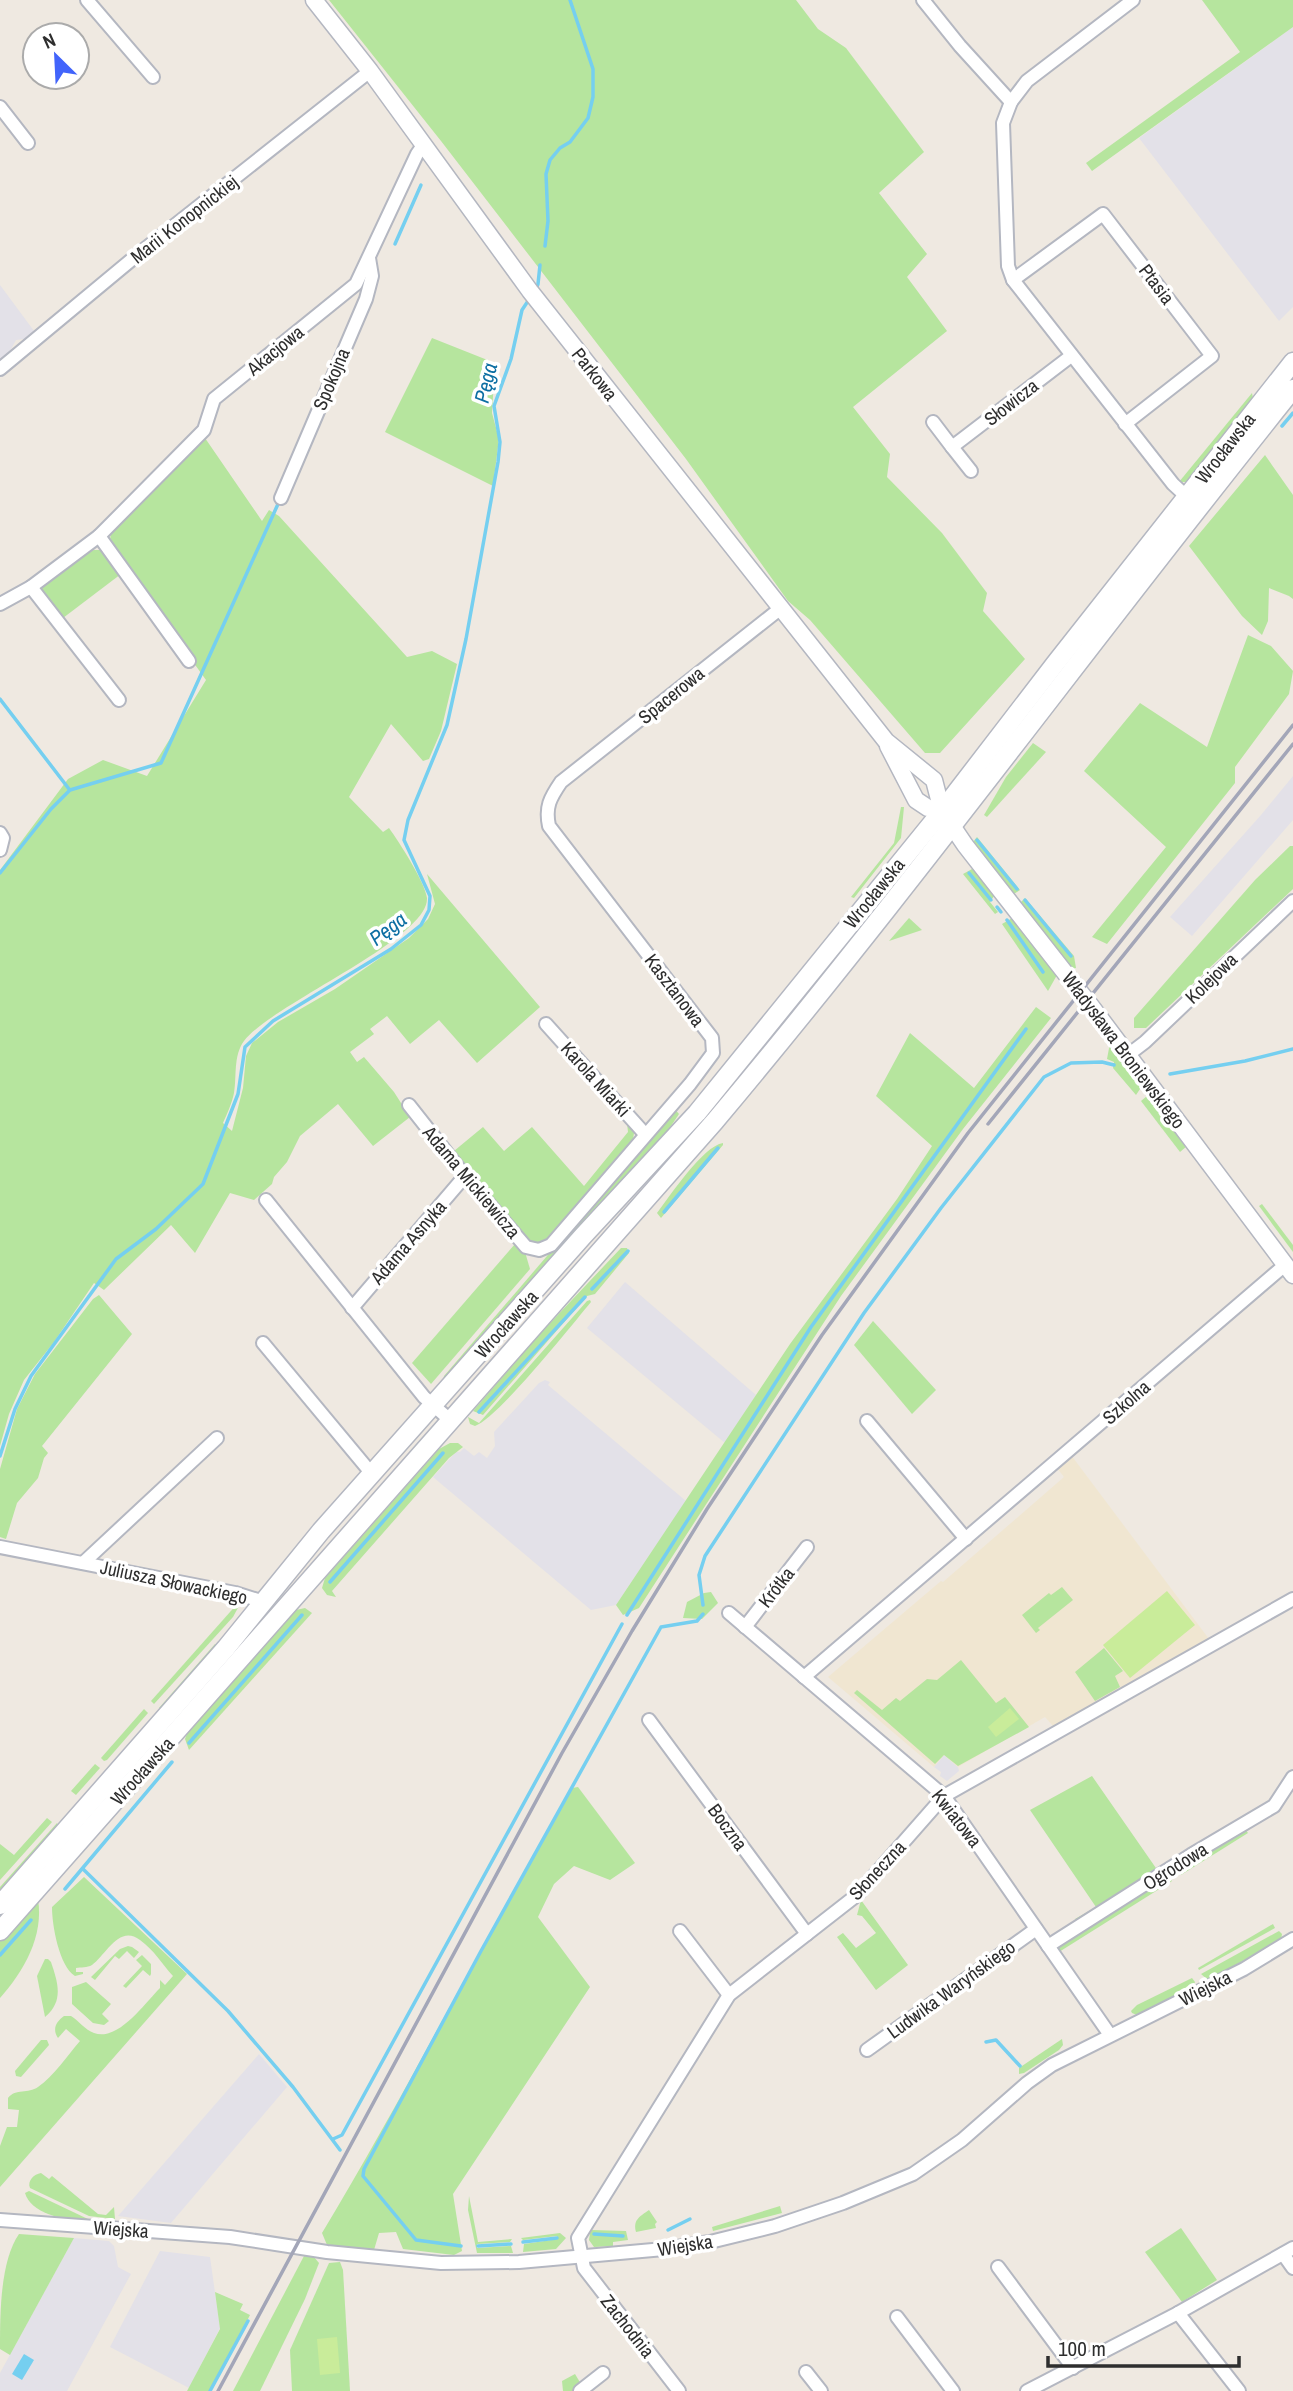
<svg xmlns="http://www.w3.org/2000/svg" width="1293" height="2391" viewBox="0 0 1293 2391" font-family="'Archivo Narrow',sans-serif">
	<rect width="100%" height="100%" fill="#efe9e1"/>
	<g fill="#e3e1e8">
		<path d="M 1293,27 L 1293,307 L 1279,321 L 1139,138 Z"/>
		<path d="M 0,285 L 34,331 L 24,339 L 16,340 L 10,351 L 0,359 Z"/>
		<path d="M 1293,776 L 1293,820 L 1192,936 L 1170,917 L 1261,815 Z"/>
		<path d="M 625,1282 L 756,1395 L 725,1443 L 587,1328 Z"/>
		<path d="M 545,1380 L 550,1382 L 548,1385 L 686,1501 L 616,1605 L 591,1610 L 433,1477 L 456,1452 L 460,1452 L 464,1448 L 474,1456 L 479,1452 L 487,1458 L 495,1446 L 494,1432 L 539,1383 Z"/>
		<path d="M 944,1755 L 958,1767 L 959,1771 L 947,1781 L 940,1776 L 941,1772 L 934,1767 Z"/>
		<path d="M 259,2054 L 287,2087 L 171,2223 L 118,2216 Z"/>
		<path d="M 74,2238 L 109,2241 L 114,2246 L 118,2267 L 131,2274 L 67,2391 L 0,2391 L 0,2373 Z"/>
		<path d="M 160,2251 L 210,2257 L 220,2328 L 189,2388 L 110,2347 Z"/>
	</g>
	<path fill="#f0e6d1" d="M 1071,1455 L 1209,1639 L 1053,1726 L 1045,1717 L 958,1767 L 944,1755 L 934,1767 L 828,1677 L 941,1581 L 943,1582 L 1064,1477 L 1057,1468 Z"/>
	<g fill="#b6e59e">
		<path d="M 329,0 L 796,0 L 818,29 L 846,48 L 924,152 L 879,193 L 927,254 L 907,277 L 947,331 L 853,407 L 890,454 L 887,477 L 942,533 L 987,593 L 983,611 L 1025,659 L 940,753 L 925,753 L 810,620 L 788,601 L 686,459 L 441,141 Z"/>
		<path d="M 1202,0 L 1293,0 L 1293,27 L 1092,171 L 1086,163 L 1240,52 Z"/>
		<path d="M 432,338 L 495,363 L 492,413 L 499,439 L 493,486 L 385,432 Z"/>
		<path d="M 1252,393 L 1253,398 L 1187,482 L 1179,482 Z"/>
		<path d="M 205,438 L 262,521 L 269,510 L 279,516 L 407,657 L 432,651 L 457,664 L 441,731 L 429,759 L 423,761 L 391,724 L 349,797 L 383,832 L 389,828 C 399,842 425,882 427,898 C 429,939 272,1004 244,1041 C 233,1056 237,1076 234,1093 C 232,1103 227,1114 223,1123 L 232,1131 L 243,1088 L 246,1056 L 252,1043 L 278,1022 L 335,989 L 409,938 L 428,919 L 435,904 L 427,874 L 540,1007 L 477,1063 L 439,1020 L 410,1044 L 387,1016 L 370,1029 L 374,1034 L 350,1052 L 357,1062 L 364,1057 L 394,1092 L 410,1117 L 373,1146 L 338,1104 L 300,1136 L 287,1162 L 274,1177 L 272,1184 L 254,1200 L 230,1193 L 195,1253 L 171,1225 L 104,1290 L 94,1283 L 54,1342 L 24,1380 L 9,1414 L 0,1446 L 0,870 L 68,779 L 103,760 L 147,776 L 206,680 L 127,570 L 110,542 L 111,529 Z"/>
		<path d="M 1265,455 L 1293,495 L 1293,599 L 1289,596 L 1269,588 L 1268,621 L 1262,635 L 1242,616 L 1189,546 Z"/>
		<path d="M 94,550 L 101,550 L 121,574 L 63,618 L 39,589 L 88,551 Z"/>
		<path d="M 1248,635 L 1271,646 L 1293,671 L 1289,694 L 1235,767 L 1235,783 L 1107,944 L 1092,937 L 1166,847 L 1084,771 L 1140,703 L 1207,747 Z"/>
		<path d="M 1033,743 L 1046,752 L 987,817 L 984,815 L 1006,777 Z"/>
		<path d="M 901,807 L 904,807 L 901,838 L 854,898 L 851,897 L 894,843 Z"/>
		<path d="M 977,837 L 1020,890 L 1014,894 L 973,842 Z"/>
		<path d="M 1290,846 L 1293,846 L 1293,889 L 1146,1028 L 1134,1028 L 1134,1018 L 1255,880 Z"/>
		<path d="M 972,869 L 996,893 L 990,902 L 998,912 L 995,914 L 963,874 Z"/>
		<path d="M 1025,898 L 1074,956 L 1076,968 L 1071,969 L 1021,902 Z"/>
		<path d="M 1014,917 L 1057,975 L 1048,991 L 1002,924 Z"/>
		<path d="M 909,918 L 922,930 L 889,941 Z"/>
		<path d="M 1036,1007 L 1051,1018 L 963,1129 L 841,1296 L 639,1608 L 623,1615 L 616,1605 L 790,1344 L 897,1199 L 932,1146 L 876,1096 L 910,1033 L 974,1088 Z"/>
		<path d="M 1110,1043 L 1142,1086 L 1136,1095 L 1113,1068 L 1114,1062 L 1107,1059 Z"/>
		<path d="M 1147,1096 L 1187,1146 L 1180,1152 L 1141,1101 Z"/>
		<path d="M 674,1108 L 679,1114 L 659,1144 L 443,1382 L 444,1376 Z"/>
		<path d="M 627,1123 L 634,1133 L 633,1140 L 549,1239 L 541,1245 L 526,1242 L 454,1151 L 483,1127 L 504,1151 L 532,1127 L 584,1186 L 628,1132 Z"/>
		<path d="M 723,1143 L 723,1145 L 661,1218 L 657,1213 C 670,1196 703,1146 723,1143 Z"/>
		<path d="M 1262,1204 L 1293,1245 L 1293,1252 L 1259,1206 Z"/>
		<path d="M 515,1244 L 525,1252 L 530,1269 L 431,1384 L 412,1363 Z"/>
		<path d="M 621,1248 L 627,1248 L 629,1253 L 595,1294 L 587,1296 L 483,1415 L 473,1411 L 536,1338 Z"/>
		<path d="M 99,1295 L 132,1334 L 42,1446 L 48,1453 L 44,1458 L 38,1478 L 17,1503 L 6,1539 L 0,1537 L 0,1469 L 17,1409 L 35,1374 L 93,1299 Z"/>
		<path d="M 590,1300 L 591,1302 C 571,1326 498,1418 475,1426 L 470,1424 L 468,1417 L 479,1423 L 587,1301 Z"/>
		<path d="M 873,1321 L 936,1390 L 912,1414 L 854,1345 Z"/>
		<path d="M 450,1443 L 458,1443 L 463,1447 L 449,1458 L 332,1591 L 336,1597 L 327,1595 L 322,1588 L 325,1578 L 439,1449 Z"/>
		<path d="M 1062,1587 L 1073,1600 L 1038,1628 L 1040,1630 L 1036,1633 L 1022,1615 L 1049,1593 L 1051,1595 Z"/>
		<path d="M 711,1592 L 718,1603 L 702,1619 L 683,1618 L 687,1602 L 704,1593 Z"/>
		<path d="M 238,1603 L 240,1604 L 233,1617 L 154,1704 L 151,1701 Z"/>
		<path d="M 305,1608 L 312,1613 L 189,1750 L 185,1739 L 188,1731 L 296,1610 Z"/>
		<path d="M 215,1644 L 217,1646 L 162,1708 L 159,1708 Z"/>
		<path d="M 1104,1648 L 1123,1671 L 1115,1676 L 1120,1687 L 1095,1701 L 1075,1672 Z"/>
		<path d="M 961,1660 L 996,1703 L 1005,1697 L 1029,1727 L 958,1766 L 944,1755 L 935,1764 L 854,1693 L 857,1690 L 882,1710 L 896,1698 L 900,1701 L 927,1679 L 937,1680 Z"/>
		<path d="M 144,1709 L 148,1713 L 107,1760 L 104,1761 L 101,1758 Z"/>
		<path d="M 95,1764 L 100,1768 L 76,1795 L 71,1791 Z"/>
		<path d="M 1092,1776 L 1158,1871 L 1117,1898 L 1114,1897 L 1107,1901 L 1108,1904 L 1077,1921 L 1075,1919 L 1096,1907 L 1030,1810 Z"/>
		<path d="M 578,1787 L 635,1863 L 610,1880 L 574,1866 L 554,1884 L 538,1917 L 590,1987 L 453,2194 L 462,2251 L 454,2255 L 403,2249 L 396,2232 L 379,2233 L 374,2250 L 327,2245 L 322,2233 C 410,2087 486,1934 572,1788 Z"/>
		<path d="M 47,1818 L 52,1822 L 0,1880 L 0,1844 L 14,1855 Z"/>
		<path d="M 57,1823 L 59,1827 L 0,1894 L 0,1887 Z"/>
		<path d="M 1245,1829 L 1248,1833 L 1181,1875 L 1178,1869 Z"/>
		<path d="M 1168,1876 L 1172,1881 L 1059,1952 L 1059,1945 Z"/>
		<path d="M 84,1877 L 187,1974 L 0,2187 L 0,2146 L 7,2127 L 17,2127 L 19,2110 L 8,2109 L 8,2098 C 16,2088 28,2094 38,2087 C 54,2076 67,2056 80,2041 L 66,2029 L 58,2038 C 52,2029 56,2022 64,2016 L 71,2016 C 79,2021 85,2030 94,2033 C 118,2042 145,2003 160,1988 L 160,1980 L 165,1985 L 173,1976 C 162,1964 154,1950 140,1940 C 119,1924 106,1955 92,1965 C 87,1968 81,1967 76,1968 L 76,1972 L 83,1972 L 83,1974 L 75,1976 C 59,1966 52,1925 52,1907 Z"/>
		<path d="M 38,1899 C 44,1936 24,1971 0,1998 L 0,1941 Z"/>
		<path d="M 861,1900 L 908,1965 L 876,1990 L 837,1937 L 843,1933 L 856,1948 L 876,1933 L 862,1916 L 857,1915 Z"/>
		<path d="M 1273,1924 L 1275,1928 L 1199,1970 L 1198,1968 Z"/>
		<path d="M 1279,1931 L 1282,1934 L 1281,1940 L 1208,1980 L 1201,1974 Z"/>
		<path d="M 128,1946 L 132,1947 L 139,1952 L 134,1958 L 127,1951 L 119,1959 L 115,1956 L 95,1980 L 91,1977 L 120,1949 Z"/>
		<path d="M 142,1955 L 151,1964 L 151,1974 L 150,1976 L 143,1970 L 126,1988 L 123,1986 L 142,1966 L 136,1960 Z"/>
		<path d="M 45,1959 L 48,1959 L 51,1962 C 58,1983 64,2001 45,2017 L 37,1976 Z"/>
		<path d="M 1192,1978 L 1195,1982 L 1193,1987 L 1137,2015 L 1132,2013 L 1131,2011 L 1137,2005 Z"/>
		<path d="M 86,1982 L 111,2004 L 102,2014 L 109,2021 L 104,2025 L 93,2023 L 72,2004 L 72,1987 Z"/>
		<path d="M 1062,2039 L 1063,2045 L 1059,2050 L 1024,2073 L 1019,2074 L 1019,2068 Z"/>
		<path d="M 41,2040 L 47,2040 L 49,2045 L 21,2077 L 16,2076 L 15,2071 Z"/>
		<path d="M 41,2173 L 49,2179 L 52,2176 L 98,2214 L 106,2215 L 114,2207 L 115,2219 L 89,2216 L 30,2188 C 27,2181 34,2174 41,2173 Z"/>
		<path d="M 29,2191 L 90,2220 C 70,2222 31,2215 25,2193 Z"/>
		<path d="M 469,2196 L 478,2242 L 512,2239 L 510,2242 L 477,2244 L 477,2248 L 511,2246 L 513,2253 L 477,2253 L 468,2210 Z"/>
		<path d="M 780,2206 L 782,2213 L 713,2231 L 712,2227 Z"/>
		<path d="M 649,2210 L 657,2222 L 655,2224 L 656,2228 L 636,2232 C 633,2220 639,2217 649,2210 Z"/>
		<path d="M 1181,2228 L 1217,2280 L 1182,2302 L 1145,2252 Z"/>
		<path d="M 592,2230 L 626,2231 L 628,2240 L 613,2242 L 613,2246 L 594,2247 L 589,2240 L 590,2233 Z"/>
		<path d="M 560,2233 L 566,2238 L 556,2249 L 523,2252 L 524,2244 L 558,2239 L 557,2236 L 523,2240 L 521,2238 Z"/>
		<path d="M 19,2234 L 74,2238 L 10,2355 L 0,2349 C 0,2315 0,2261 19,2234 Z"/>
		<path d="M 304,2256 L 314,2257 L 319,2263 L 305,2299 L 260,2391 L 233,2391 Z"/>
		<path d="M 340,2262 L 343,2270 L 350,2391 L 292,2391 L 290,2350 L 329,2263 Z"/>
		<path d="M 215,2292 L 243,2304 L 240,2310 L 250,2315 L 211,2391 L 187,2391 L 220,2329 Z"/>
		<path d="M 575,2374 L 581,2384 L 574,2391 L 563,2391 L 562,2381 Z"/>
	</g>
	<g fill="#c9ec9a">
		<path d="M 1167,1591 L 1195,1625 L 1130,1678 L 1103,1645 Z"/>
		<path d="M 1010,1708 L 1019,1719 L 996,1737 L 988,1727 Z"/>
		<path d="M 337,2337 L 340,2373 L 320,2375 L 317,2339 Z"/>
	</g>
	<path fill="#75cff0" d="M 24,2354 L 34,2360 L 22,2380 L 12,2374 Z"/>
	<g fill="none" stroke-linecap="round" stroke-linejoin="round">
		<g stroke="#75cff0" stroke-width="3.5">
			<path d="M 395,244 L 421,185"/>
			<path d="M 545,246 L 548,221 L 546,174 L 550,160 L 560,148 L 570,142 L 588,118 L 593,97 L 593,69 L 570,0"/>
			<path d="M 536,289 L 538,284 L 540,265"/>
			<path d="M 1282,426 L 1293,413"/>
			<path d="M 0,699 L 69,789"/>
			<path d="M 977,840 L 1017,889"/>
			<path d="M 0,873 L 51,809 L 70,790 L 161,763 L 278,504"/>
			<path d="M 969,873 L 991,900"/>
			<path d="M 1025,900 L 1071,956"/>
			<path d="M 997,907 L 1001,912"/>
			<path d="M 1007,920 L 1043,972"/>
			<path d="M 1170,1074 L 1245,1061 L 1293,1049"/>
			<path d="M 664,1212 L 718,1148"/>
			<path d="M 592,1289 L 628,1251"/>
			<path d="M 479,1412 L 585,1297"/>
			<path d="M 0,1456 L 15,1409 L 31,1376 L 116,1259 L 156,1229 L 203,1184 L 238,1094 L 245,1047 L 273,1021 L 391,949 L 421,925 L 429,910 L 430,896 L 404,840 L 408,820 L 447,725 L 466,639 L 498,462 L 500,442 L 494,406 L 511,359 L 522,310 L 530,298"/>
			<path d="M 330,1582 L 443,1453"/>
			<path d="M 703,1605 L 699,1575 L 705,1556 L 864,1313 L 941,1208 L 1044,1077 L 1071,1063 L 1102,1062 L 1114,1065"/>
			<path d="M 627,1615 L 811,1327 L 1026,1029"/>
			<path d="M 189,1743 L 302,1615"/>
			<path d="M 83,1869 L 228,2011 L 293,2087 L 340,2150"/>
			<path d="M 65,1889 L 172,1762"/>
			<path d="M 0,1955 L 31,1920"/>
			<path d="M 986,2042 L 996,2040 L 1020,2066"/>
			<path d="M 333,2139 L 342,2135 L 622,1624"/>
			<path d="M 668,2230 L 690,2219"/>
			<path d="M 594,2234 L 623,2236"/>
			<path d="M 523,2242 L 557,2238"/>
			<path d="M 461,2246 L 416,2240 L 363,2176 L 364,2169 L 481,1951 L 661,1627 L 697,1621 L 703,1614"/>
			<path d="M 478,2246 L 511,2244"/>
			<path d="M 210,2391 L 248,2321"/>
		</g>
		<defs>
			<g id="minor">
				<path d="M 87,0 L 153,77"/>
				<path d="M 923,0 L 960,46 L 1011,102"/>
				<path d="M 1133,0 L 1027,81 L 1011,102 L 1003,123 L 1008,266 L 1013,280 L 1173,484 L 1187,497"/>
				<path d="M 0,107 L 28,143"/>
				<path d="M 1013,280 L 1103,214 L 1212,356 L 1125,424"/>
				<path d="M 0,369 L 136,256 L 370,71"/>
				<path d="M 933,422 L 952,447 L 1071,356"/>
				<path d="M 952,447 L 971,471"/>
				<path d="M 281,498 L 366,299 L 372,276 L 369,258"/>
				<path d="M 99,536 L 31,587 L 119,700"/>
				<path d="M 0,604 L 31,587"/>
				<path d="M 189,661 L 99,536 L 204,430 L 214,399 L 356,284 L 417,154 L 424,144"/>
				<path d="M 0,833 L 3,838 L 0,850"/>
				<path d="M 546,1024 L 645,1134"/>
				<path d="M 1128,1055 L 1145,1042 L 1293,901"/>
				<path d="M 409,1105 L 465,1176 L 526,1247 L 539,1250 L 551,1245 L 690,1084 L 713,1053 L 712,1038 L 549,826 C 545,807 550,798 561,782 L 781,608"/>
				<path d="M 266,1200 L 424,1397 L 450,1420"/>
				<path d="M 352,1308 L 465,1176"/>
				<path d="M 263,1343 L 372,1474"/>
				<path d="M 867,1421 L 966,1539"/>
				<path d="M 0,1547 L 235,1593 L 264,1602"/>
				<path d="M 83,1563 L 217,1438"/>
				<path d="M 729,1613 L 944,1796 L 1110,2035"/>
				<path d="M 745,1627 L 807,1547"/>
				<path d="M 804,1677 L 1285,1265"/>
				<path d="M 649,1720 L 807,1934"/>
				<path d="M 680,1931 L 729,1995"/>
				<path d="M 1048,1946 L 1191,1855 L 1274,1806 L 1293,1777"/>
				<path d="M 867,2050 L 1036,1929"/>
				<path d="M 0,2220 L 230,2237 L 327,2252 L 441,2263 L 519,2262 L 664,2249 L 710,2242 L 775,2226 L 843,2203 L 913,2174 L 962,2140 L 1027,2083 L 1052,2065 L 1244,1969 L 1293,1939"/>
				<path d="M 1283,2254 L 1293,2268"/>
				<path d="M 998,2267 L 1073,2368"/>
				<path d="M 1178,2313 L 1239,2391"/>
				<path d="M 897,2317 L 953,2391"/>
				<path d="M 806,2372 L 821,2391"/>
				<path d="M 580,2391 L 603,2373"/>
				<path d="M 679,2391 L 584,2268 L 578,2238 L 729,1995 L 857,1895 L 944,1796 L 1293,1599"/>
				<path d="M 1027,2391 L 1178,2313 L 1293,2248"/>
			</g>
			<g id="tertiary">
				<path d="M 314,0 L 370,71 L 530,291 L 807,641 L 886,741 L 934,780 L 942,811 L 965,845 L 1091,1006 L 1293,1275"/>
				<path d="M 888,746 L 916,800 L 928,808 L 942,811"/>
			</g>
			<g id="secondary">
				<path d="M 0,1905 L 226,1648 L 321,1531 L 583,1236 L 697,1113 L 942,811 L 1055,664 L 1293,362"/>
				<path d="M 0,1931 L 715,1121 C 915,883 1098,631 1293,389"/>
			</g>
		</defs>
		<use href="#minor" stroke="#b4b7c1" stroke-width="16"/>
		<use href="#tertiary" stroke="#b4b7c1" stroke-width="19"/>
		<use href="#secondary" stroke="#b4b7c1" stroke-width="21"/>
		<use href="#minor" stroke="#fff" stroke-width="12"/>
		<use href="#tertiary" stroke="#fff" stroke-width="16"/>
		<use href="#secondary" stroke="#fff" stroke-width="18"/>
		<g stroke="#a3a6b8" stroke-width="3.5">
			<path d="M 988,1124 L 1293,744"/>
			<path d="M 218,2391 L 562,1753 L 632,1631 L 707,1509 L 822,1335 L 968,1133 L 1293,725"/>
		</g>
	</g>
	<g text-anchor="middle" stroke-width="7" stroke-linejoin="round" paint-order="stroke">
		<g font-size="19" fill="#2e2e2e" stroke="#fff">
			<text transform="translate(184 219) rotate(-38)" y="7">Marii Konopnickiej</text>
			<text transform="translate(1157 284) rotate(53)" y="7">Ptasia</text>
			<text transform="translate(275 350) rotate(-39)" y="7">Akacjowa</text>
			<text transform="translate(595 374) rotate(52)" y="7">Parkowa</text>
			<text transform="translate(331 379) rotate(-67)" y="7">Spokojna</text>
			<text transform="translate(1011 402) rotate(-38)" y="7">Słowicza</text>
			<text transform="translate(1225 448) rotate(-52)" y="7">Wrocławska</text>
			<text transform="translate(671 695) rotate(-39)" y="7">Spacerowa</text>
			<text transform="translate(874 893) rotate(-51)" y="7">Wrocławska</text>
			<text transform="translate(1211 978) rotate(-44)" y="7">Kolejowa</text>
			<text transform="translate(675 990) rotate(53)" y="7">Kasztanowa</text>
			<text transform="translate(1124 1050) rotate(53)" y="7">Władysława Broniewskiego</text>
			<text transform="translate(596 1079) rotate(48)" y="7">Karola Miarki</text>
			<text transform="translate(472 1182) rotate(50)" y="7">Adama Mickiewicza</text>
			<text transform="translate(408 1242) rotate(-49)" y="7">Adama Asnyka</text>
			<text transform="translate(506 1324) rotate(-48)" y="7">Wrocławska</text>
			<text transform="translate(1126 1402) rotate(-41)" y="7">Szkolna</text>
			<text transform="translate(174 1582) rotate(12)" y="7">Juliusza Słowackiego</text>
			<text transform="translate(776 1587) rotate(-52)" y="7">Krótka</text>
			<text transform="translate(142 1771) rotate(-48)" y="7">Wrocławska</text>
			<text transform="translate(957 1818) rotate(52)" y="7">Kwiatowa</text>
			<text transform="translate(728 1827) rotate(54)" y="7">Boczna</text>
			<text transform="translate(1175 1866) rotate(-32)" y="7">Ogrodowa</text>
			<text transform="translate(877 1870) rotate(-47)" y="7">Słoneczna</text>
			<text transform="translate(1205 1988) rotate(-27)" y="7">Wiejska</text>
			<text transform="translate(951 1989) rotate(-36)" y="7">Ludwika Waryńskiego</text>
			<text transform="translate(121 2229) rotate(4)" y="7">Wiejska</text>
			<text transform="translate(685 2245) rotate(-9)" y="7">Wiejska</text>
			<text transform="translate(628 2326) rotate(52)" y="7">Zachodnia</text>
		</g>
		<g font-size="21" font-style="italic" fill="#0d6fa3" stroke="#fff">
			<text transform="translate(486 383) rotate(-77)" y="7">Pęga</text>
			<text transform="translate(388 929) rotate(-37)" y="7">Pęga</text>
		</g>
	</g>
	<g transform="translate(56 56) rotate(336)"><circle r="33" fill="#ffffff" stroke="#ababab" stroke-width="2"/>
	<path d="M0-5L12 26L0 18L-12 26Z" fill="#4264fb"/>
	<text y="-10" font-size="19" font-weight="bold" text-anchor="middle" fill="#2e2e2e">N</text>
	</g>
	<path d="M1048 2356v10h191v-10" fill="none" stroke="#2e2e2e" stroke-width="3.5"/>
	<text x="1058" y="2356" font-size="21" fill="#2e2e2e" stroke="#ffffff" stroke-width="5" paint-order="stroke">100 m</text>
</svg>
